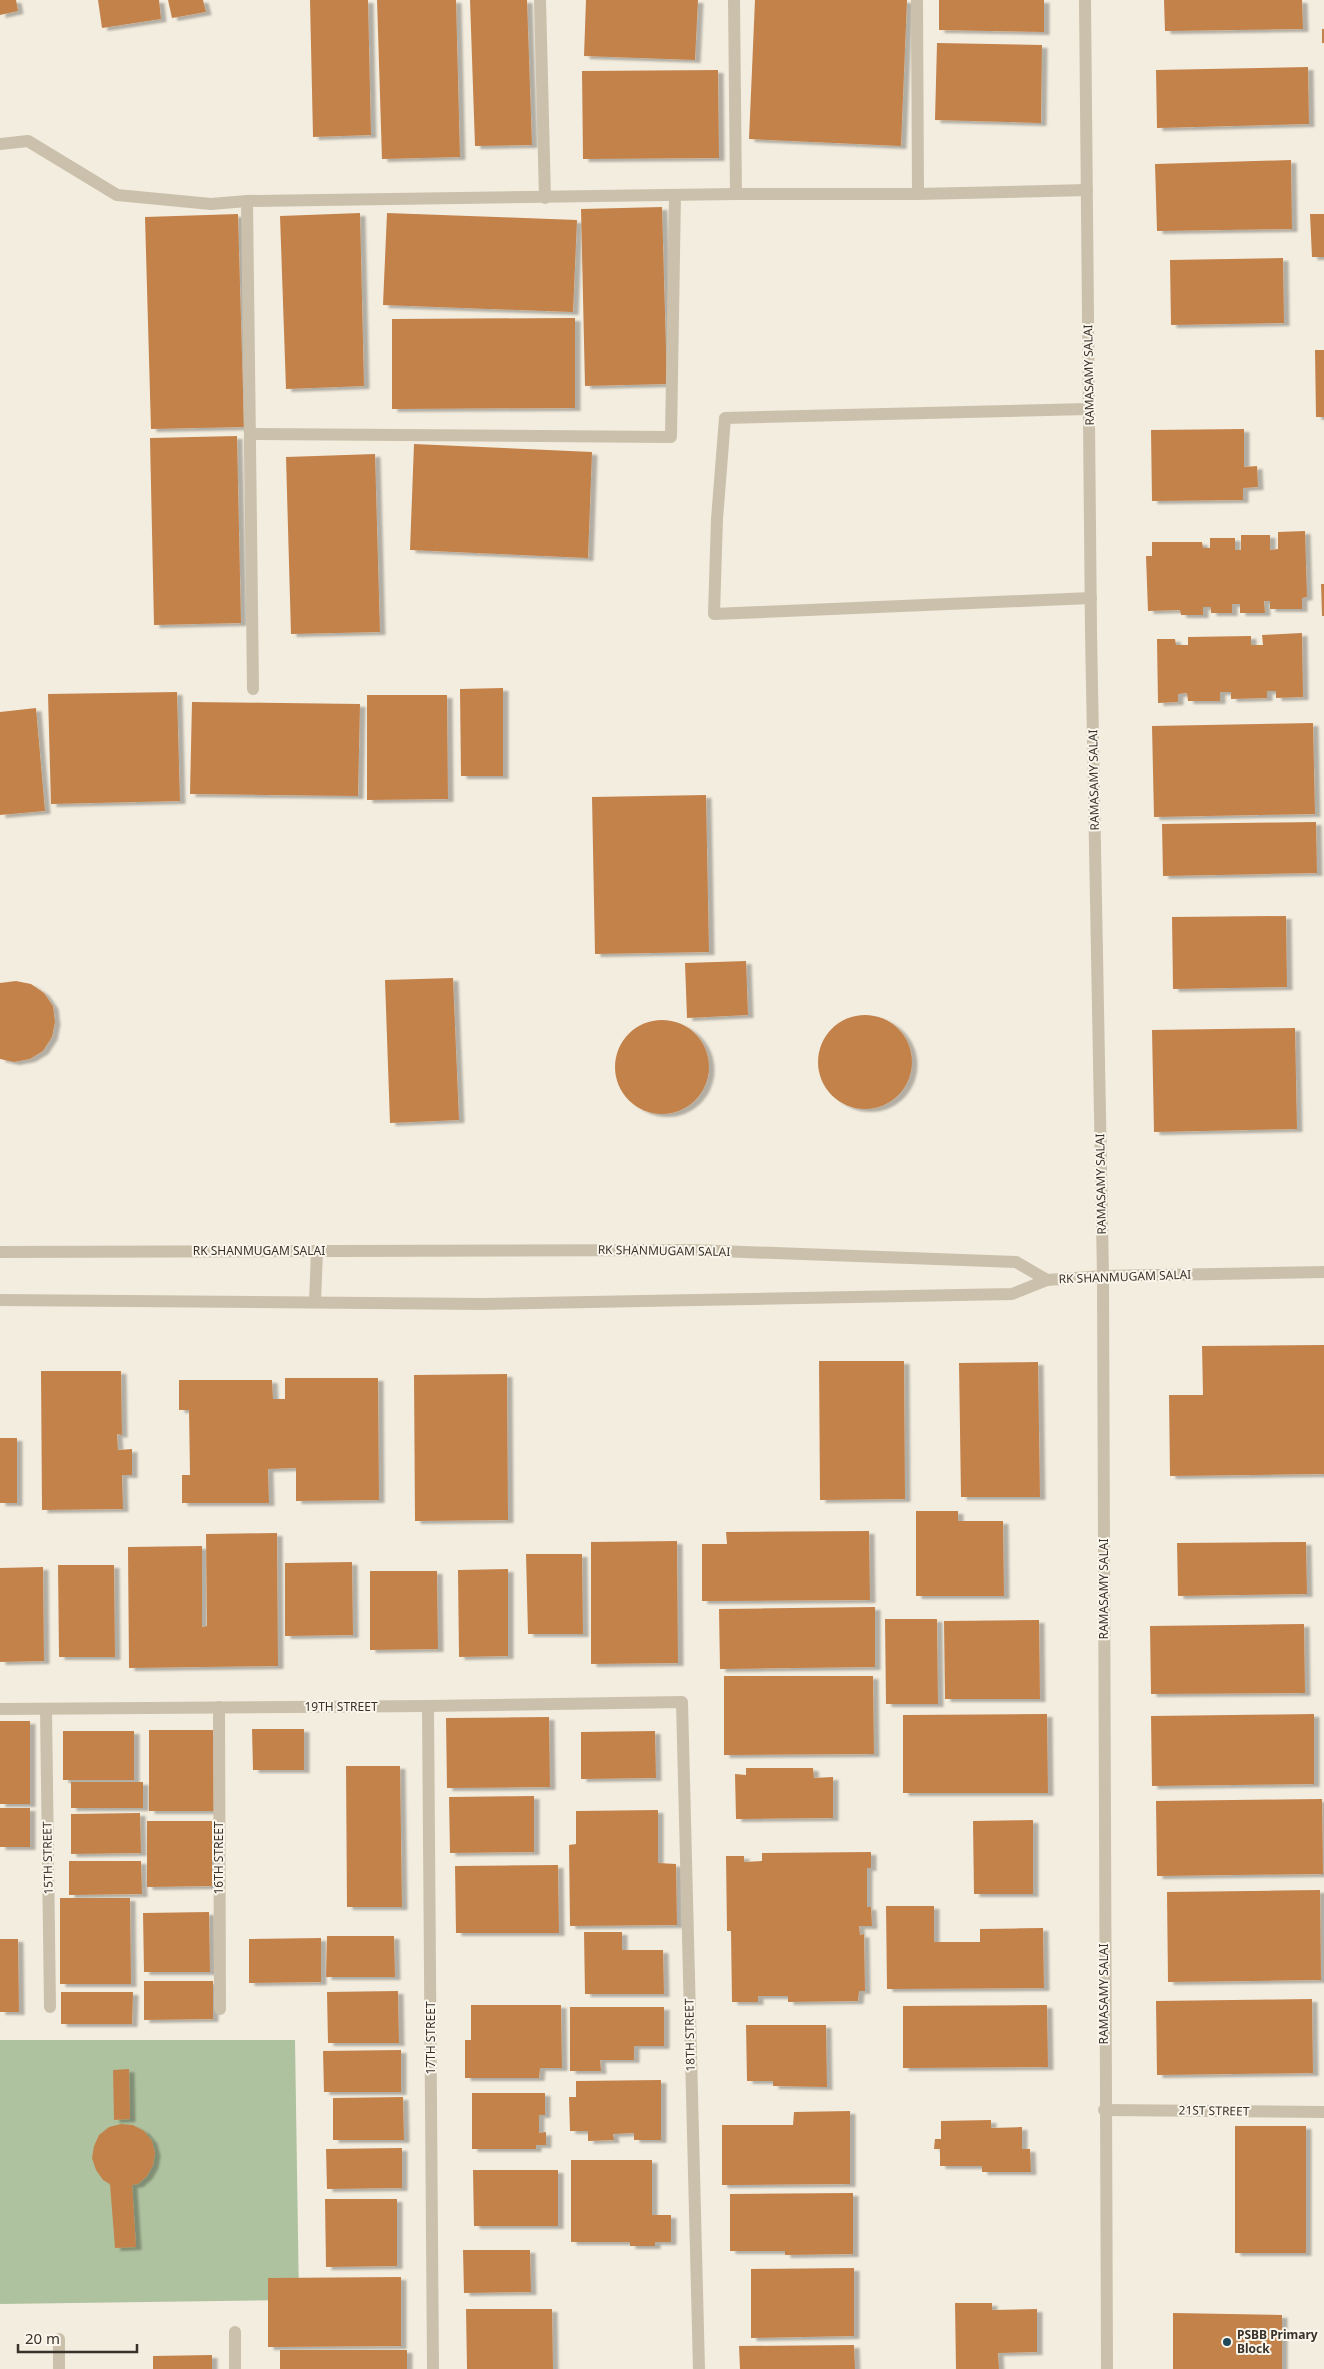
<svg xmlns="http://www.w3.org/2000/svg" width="1324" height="2369" viewBox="0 0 1324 2369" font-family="'Noto Sans',sans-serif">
	<defs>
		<filter id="shadow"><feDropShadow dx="5.5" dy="3" stdDeviation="1" flood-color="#0004"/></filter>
	</defs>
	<rect width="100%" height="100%" fill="#f3eddf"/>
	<path fill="#afc29f" d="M 0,2040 L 295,2040 L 299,2300 L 0,2304 Z"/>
	<g fill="#c4824b" filter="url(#shadow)">
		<path d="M 0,0 L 16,0 L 18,11 L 0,15 Z"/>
		<path d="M 98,0 L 159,0 L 161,19 L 102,28 Z"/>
		<path d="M 168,0 L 203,0 L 206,12 L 172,18 Z"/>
		<path d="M 310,0 L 368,0 L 371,135 L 313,137 Z"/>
		<path d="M 377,0 L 456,0 L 460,157 L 382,159 Z"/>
		<path d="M 470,0 L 527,0 L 532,145 L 475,146 Z"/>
		<path d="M 586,0 L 698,0 L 695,60 L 584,56 Z"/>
		<path d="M 755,0 L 907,0 L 901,146 L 749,139 Z"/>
		<path d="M 939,0 L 1044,0 L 1044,32 L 939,30 Z"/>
		<path d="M 1164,0 L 1302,0 L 1303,29 L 1165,31 Z"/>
		<rect x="1322" y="29" width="2" height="14"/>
		<path d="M 937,43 L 1042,45 L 1041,123 L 935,120 Z"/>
		<path d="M 1308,67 L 1309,124 L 1157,128 L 1156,70 Z"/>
		<path d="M 718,70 L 719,158 L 583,159 L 582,71 Z"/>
		<path d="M 1291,160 L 1292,229 L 1157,231 L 1155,164 Z"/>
		<path d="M 662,207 L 667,384 L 585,386 L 581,209 Z"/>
		<path d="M 360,213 L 364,386 L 286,389 L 280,216 Z"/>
		<path d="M 387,213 L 577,220 L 573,312 L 383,305 Z"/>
		<path d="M 238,214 L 244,427 L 151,429 L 145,217 Z"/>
		<path d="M 1310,214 L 1324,214 L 1324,257 L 1312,257 Z"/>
		<path d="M 1283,258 L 1284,323 L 1171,325 L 1170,260 Z"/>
		<path d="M 575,318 L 575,408 L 392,409 L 392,319 Z"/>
		<path d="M 1315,350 L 1324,350 L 1324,417 L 1316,417 Z"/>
		<path d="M 1244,429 L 1244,467 L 1257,466 L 1258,487 L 1243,488 L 1243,500 L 1152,501 L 1151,430 Z"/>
		<path d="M 237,436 L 241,623 L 154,625 L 150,438 Z"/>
		<path d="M 414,444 L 592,452 L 588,558 L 410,550 Z"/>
		<path d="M 375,454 L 380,632 L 291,634 L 286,457 Z"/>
		<path d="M 1305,531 L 1307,597 L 1302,598 L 1302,609 L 1270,609 L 1270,601 L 1264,601 L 1265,613 L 1240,613 L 1240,604 L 1232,604 L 1232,613 L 1211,613 L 1211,607 L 1203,607 L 1203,615 L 1181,615 L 1180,610 L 1148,611 L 1146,556 L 1152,556 L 1152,542 L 1202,542 L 1203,548 L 1210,548 L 1210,538 L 1235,538 L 1235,550 L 1241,550 L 1241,535 L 1270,535 L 1270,550 L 1278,549 L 1278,532 Z"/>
		<path d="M 1321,584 L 1324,584 L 1324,616 L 1322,616 Z"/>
		<path d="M 1302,633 L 1303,697 L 1276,698 L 1276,691 L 1267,691 L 1267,698 L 1231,699 L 1231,692 L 1220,692 L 1220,701 L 1188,701 L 1187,693 L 1178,694 L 1178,702 L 1158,703 L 1157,639 L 1175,639 L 1176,645 L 1188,645 L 1188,637 L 1251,636 L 1251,645 L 1263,645 L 1262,635 Z"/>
		<path d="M 503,688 L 503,776 L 461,776 L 460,689 Z"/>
		<path d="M 177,692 L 180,801 L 51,804 L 48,694 Z"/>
		<path d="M 367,695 L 447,695 L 448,799 L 367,800 Z"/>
		<path d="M 192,702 L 360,704 L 358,796 L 190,794 Z"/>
		<path d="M 36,708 L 45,811 L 0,815 L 0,712 Z"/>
		<path d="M 1313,723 L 1315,814 L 1154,817 L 1152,726 Z"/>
		<path d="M 706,795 L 709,952 L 595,954 L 592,797 Z"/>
		<path d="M 1316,822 L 1317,873 L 1163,876 L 1162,824 Z"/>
		<path d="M 1286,916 L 1287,987 L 1173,989 L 1172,917 Z"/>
		<path d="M 746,961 L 748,1015 L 687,1018 L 685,963 Z"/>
		<path d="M 453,978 L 459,1120 L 390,1123 L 385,980 Z"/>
		<path d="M 16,981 L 31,984 L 44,993 L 53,1006 L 55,1022 L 52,1037 L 43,1051 L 30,1059 L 14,1062 L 0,1059 L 0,983 Z"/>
		<circle cx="865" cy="1062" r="47"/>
		<circle cx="662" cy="1067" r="47"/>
		<path d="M 1295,1028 L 1297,1129 L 1154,1132 L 1152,1030 Z"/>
		<path d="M 1324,1345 L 1324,1474 L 1170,1476 L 1169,1395 L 1203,1395 L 1202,1346 Z"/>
		<path d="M 819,1361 L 904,1361 L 905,1499 L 820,1500 Z"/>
		<path d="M 1038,1362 L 1040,1497 L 961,1497 L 959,1363 Z"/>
		<path d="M 41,1371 L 121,1371 L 122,1435 L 117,1434 L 118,1450 L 132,1449 L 132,1475 L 122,1475 L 123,1509 L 42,1510 Z"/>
		<path d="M 507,1374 L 508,1520 L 415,1521 L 414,1375 Z"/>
		<path d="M 285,1378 L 378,1378 L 379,1500 L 296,1501 L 296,1468 L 268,1469 L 269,1503 L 182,1503 L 182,1475 L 190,1475 L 189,1410 L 179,1410 L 179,1380 L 272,1380 L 273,1399 L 285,1399 Z"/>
		<rect x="0" y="1438" width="17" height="65"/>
		<path d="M 916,1511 L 958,1511 L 958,1521 L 1003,1521 L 1004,1596 L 916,1596 Z"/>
		<path d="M 869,1531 L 870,1600 L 702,1601 L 702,1544 L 727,1544 L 726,1532 Z"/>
		<path d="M 277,1533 L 278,1666 L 129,1668 L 128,1547 L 202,1546 L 202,1627 L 207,1626 L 206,1534 Z"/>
		<path d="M 677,1541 L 678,1663 L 591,1664 L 591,1542 Z"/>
		<path d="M 1306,1542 L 1307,1594 L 1178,1596 L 1177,1543 Z"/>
		<path d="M 526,1554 L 582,1554 L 583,1634 L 528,1634 Z"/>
		<path d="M 352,1562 L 353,1635 L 285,1636 L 285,1563 Z"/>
		<path d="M 58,1565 L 114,1565 L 115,1657 L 59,1657 Z"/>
		<path d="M 43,1567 L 44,1661 L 0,1662 L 0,1568 Z"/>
		<path d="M 508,1569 L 508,1656 L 459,1657 L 458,1570 Z"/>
		<path d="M 370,1571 L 437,1571 L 438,1649 L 370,1650 Z"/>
		<path d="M 875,1607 L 875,1667 L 720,1669 L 719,1609 Z"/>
		<path d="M 885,1619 L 937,1619 L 938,1704 L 886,1704 Z"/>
		<path d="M 1039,1620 L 1040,1699 L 945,1699 L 944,1621 Z"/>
		<path d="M 1304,1624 L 1305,1693 L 1151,1694 L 1150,1626 Z"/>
		<path d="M 724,1676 L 873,1676 L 874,1754 L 724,1755 Z"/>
		<path d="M 1047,1714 L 1048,1793 L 903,1793 L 903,1715 Z"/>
		<path d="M 1314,1714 L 1314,1784 L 1152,1786 L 1151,1716 Z"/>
		<path d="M 549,1717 L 550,1787 L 447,1788 L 446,1718 Z"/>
		<rect x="0" y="1721" width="30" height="83"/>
		<path d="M 252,1729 L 304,1729 L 304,1770 L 253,1770 Z"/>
		<path d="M 149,1730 L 213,1730 L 214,1811 L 149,1811 Z"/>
		<rect x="63" y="1731" width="71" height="49"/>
		<path d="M 655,1731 L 656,1778 L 581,1779 L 581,1732 Z"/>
		<path d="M 346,1766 L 400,1766 L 402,1907 L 347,1907 Z"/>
		<path d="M 746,1768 L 813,1768 L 814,1778 L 833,1777 L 833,1818 L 736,1819 L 735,1774 L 746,1775 Z"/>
		<rect x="71" y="1782" width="72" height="26"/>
		<path d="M 534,1796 L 534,1852 L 450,1853 L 449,1797 Z"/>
		<path d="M 1322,1799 L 1323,1874 L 1157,1876 L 1156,1801 Z"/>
		<rect x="0" y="1808" width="30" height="39"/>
		<path d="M 658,1810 L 658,1863 L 676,1864 L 677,1925 L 570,1926 L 569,1845 L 576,1844 L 576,1811 Z"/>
		<path d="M 140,1813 L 141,1853 L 71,1854 L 71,1814 Z"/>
		<path d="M 1033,1820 L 1033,1894 L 974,1894 L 973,1821 Z"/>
		<path d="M 147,1821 L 212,1821 L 212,1886 L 147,1887 Z"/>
		<path d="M 871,1852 L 871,1868 L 867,1868 L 867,1907 L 871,1907 L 872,1926 L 859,1926 L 860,1935 L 864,1934 L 865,1991 L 859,1991 L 858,2001 L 788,2002 L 788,1996 L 758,1996 L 758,2002 L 732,2002 L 731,1931 L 727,1931 L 726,1856 L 744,1856 L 744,1862 L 762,1861 L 762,1853 Z"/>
		<path d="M 69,1861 L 141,1861 L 142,1894 L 69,1895 Z"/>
		<path d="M 558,1865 L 559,1933 L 456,1933 L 455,1866 Z"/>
		<path d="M 1320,1890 L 1321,1980 L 1168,1982 L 1167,1892 Z"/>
		<path d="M 60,1898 L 130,1898 L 131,1984 L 60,1984 Z"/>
		<path d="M 886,1906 L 934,1906 L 934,1942 L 980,1942 L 980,1929 L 1043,1928 L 1044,1988 L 887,1989 Z"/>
		<path d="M 209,1912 L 210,1972 L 144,1972 L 143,1913 Z"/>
		<path d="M 584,1932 L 622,1932 L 622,1950 L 663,1950 L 664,1994 L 585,1994 Z"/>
		<path d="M 327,1936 L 394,1936 L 395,1977 L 326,1977 Z"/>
		<path d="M 321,1938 L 321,1982 L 249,1983 L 249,1939 Z"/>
		<path d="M 0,1939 L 18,1939 L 19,2012 L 0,2012 Z"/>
		<path d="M 144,1981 L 213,1981 L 213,2019 L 144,2020 Z"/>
		<path d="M 398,1991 L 399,2043 L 328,2043 L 327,1992 Z"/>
		<path d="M 61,1992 L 133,1992 L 132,2024 L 61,2024 Z"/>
		<path d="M 1312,1999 L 1313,2073 L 1157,2075 L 1156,2001 Z"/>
		<path d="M 471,2005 L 561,2005 L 562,2068 L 540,2068 L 539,2078 L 465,2078 L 465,2040 L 471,2040 Z"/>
		<path d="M 1047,2005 L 1048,2067 L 903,2068 L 903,2006 Z"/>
		<path d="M 570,2007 L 664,2007 L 664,2046 L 634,2046 L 634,2060 L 600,2060 L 601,2071 L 570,2071 Z"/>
		<path d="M 746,2025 L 826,2025 L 827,2087 L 773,2086 L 773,2081 L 747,2081 Z"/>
		<path d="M 401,2050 L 401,2092 L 324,2092 L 323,2051 Z"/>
		<path d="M 129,2069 L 130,2119 L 114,2120 L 113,2070 Z"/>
		<path d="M 661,2080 L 661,2140 L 634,2140 L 634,2133 L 613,2134 L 614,2140 L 588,2141 L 588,2131 L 570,2131 L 569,2097 L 576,2097 L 576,2081 Z"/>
		<path d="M 472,2093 L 545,2093 L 545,2115 L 539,2115 L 539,2133 L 546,2132 L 546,2145 L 536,2145 L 536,2149 L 472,2149 Z"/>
		<path d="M 403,2097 L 404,2140 L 333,2140 L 333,2098 Z"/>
		<path d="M 850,2111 L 850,2184 L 722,2185 L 722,2125 L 793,2125 L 794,2112 Z"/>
		<path d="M 991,2120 L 991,2128 L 1022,2127 L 1022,2149 L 1030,2149 L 1031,2172 L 982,2172 L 982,2166 L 940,2166 L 940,2149 L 934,2149 L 935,2139 L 941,2139 L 941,2121 Z"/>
		<path d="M 121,2124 L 133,2125 L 144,2131 L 152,2141 L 155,2153 L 153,2165 L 147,2176 L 138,2184 L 132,2185 L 136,2247 L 115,2248 L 110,2184 L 103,2180 L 96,2170 L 92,2158 L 94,2146 L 99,2135 L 109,2127 Z"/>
		<rect x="1235" y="2126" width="71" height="127"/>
		<path d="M 402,2148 L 402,2188 L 327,2189 L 326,2149 Z"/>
		<path d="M 571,2160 L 652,2160 L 652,2215 L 671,2215 L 671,2242 L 655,2242 L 655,2246 L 630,2246 L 630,2242 L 571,2242 Z"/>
		<path d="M 473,2170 L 558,2170 L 558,2226 L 474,2226 Z"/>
		<path d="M 853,2193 L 853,2254 L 785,2255 L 785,2251 L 730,2251 L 730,2194 Z"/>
		<path d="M 325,2199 L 397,2199 L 397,2266 L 326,2267 Z"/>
		<path d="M 463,2250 L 530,2250 L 531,2292 L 464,2293 Z"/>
		<path d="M 854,2268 L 854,2336 L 751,2338 L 751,2269 Z"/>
		<path d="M 401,2277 L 401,2346 L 268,2347 L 268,2278 Z"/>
		<path d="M 955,2303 L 992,2303 L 992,2310 L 1037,2309 L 1037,2352 L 998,2353 L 999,2369 L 956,2369 Z"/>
		<path d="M 466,2309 L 552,2309 L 553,2369 L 467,2369 Z"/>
		<path d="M 1173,2313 L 1282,2315 L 1282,2369 L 1173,2369 Z"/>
		<path d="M 854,2345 L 855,2369 L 740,2369 L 739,2346 Z"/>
		<rect x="280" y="2350" width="127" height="19"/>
		<path d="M 212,2355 L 212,2369 L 153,2369 L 153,2356 Z"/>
	</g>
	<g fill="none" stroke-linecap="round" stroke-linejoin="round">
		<g stroke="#cbc0ab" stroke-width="12">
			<path d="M 540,0 L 545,198"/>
			<path d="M 734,0 L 736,194"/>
			<path d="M 917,0 L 918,194"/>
			<path d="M 1085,0 L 1091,632 L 1103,1276 L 1107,2369"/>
			<path d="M 0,144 L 28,141 L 117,195 L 211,204 L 247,201 L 736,194 L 918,194 L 1087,190"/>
			<path d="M 247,201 L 253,689"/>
			<path d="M 1089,409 L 725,418 L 717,519 L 714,614 L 1091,598"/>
			<path d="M 250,434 L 671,437 L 675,195"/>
			<path d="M 0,1252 L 692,1250 L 1016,1262 L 1047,1280 L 1103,1276 L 1324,1272"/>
			<path d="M 0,1300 L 483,1304 L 1012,1294 L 1047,1280"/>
			<path d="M 315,1302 L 317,1251"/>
			<path d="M 428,1706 L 433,2369"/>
			<path d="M 219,1707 L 220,2009"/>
			<path d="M 0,1709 L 428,1706 L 682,1702 L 699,2369"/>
			<path d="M 46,1709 L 50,2007"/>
			<path d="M 1104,2110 L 1324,2112"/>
			<path d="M 235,2332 L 235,2369"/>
			<path d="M 59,2339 L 59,2369"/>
		</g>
	</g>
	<circle fill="#204a5a" stroke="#faf6ec" stroke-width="2" cx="1227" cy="2342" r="5"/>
	<g text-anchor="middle" stroke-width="4" stroke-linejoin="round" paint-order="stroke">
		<g font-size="12" fill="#39322a" stroke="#faf6ec">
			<text transform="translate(1089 375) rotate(-91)" y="4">RAMASAMY SALAI</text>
			<text transform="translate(1094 780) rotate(-91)" y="4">RAMASAMY SALAI</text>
			<text transform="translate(1101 1184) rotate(-91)" y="4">RAMASAMY SALAI</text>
			<text x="259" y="1255">RK SHANMUGAM SALAI</text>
			<text transform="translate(664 1251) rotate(1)" y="4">RK SHANMUGAM SALAI</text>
			<text transform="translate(1125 1277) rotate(-2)" y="4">RK SHANMUGAM SALAI</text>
			<text transform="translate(1104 1589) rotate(-90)" y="4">RAMASAMY SALAI</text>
			<text x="341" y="1711">19TH STREET</text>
			<text transform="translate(48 1858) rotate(-91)" y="4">15TH STREET</text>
			<text transform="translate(219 1858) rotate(-90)" y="4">16TH STREET</text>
			<text transform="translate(1104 1994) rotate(-90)" y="4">RAMASAMY SALAI</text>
			<text transform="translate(690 2035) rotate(-91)" y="4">18TH STREET</text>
			<text transform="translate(431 2038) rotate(-90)" y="4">17TH STREET</text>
			<text transform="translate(1214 2111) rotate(1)" y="4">21ST STREET</text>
		</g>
		<g font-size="12" font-weight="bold" fill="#39322a" stroke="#faf6ec" text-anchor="start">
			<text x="1237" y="2339">PSBB Primary<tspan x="1237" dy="14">Block</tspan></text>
		</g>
	</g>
	<path d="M18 2344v8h119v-8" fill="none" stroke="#39322a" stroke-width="2.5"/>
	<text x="25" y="2344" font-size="15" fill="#39322a" stroke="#faf6ec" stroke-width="4" paint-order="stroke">20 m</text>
</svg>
